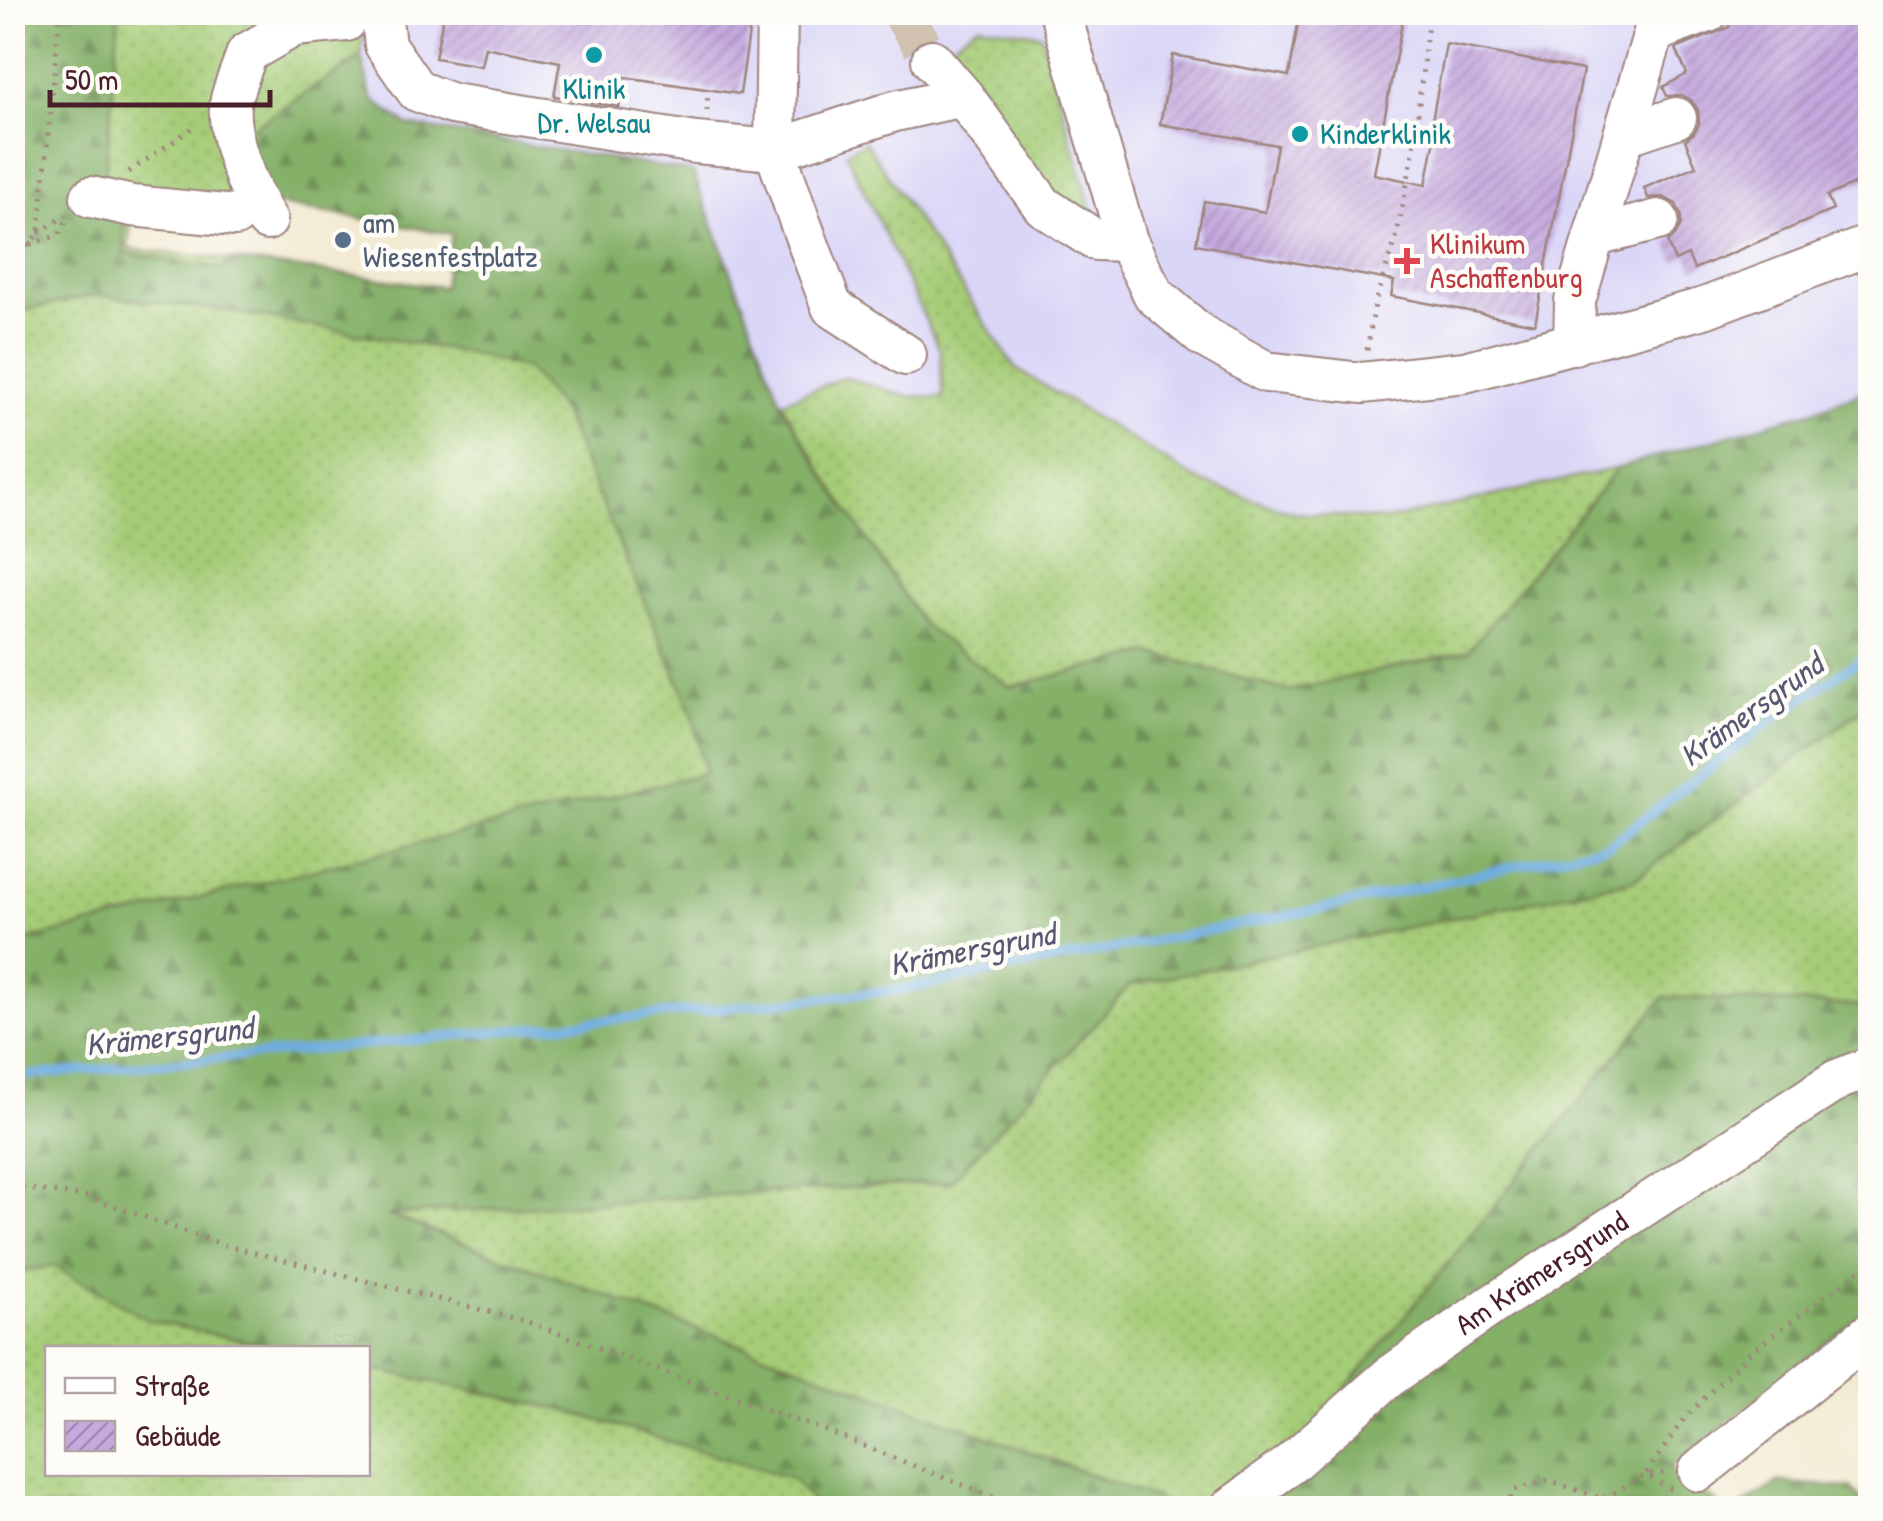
<svg xmlns="http://www.w3.org/2000/svg" width="1883" height="1521" viewBox="0 0 1883 1521" font-family="'Patrick Hand',sans-serif">
	<defs>
		<pattern id="grass-dots" width="8" height="8" patternUnits="userSpaceOnUse" patternTransform="scale(2.5)"><rect width="8" height="8" fill="#a5cc77"/><path d="M2 2h.1M6 6h.1" fill="none" stroke="#90af67" stroke-width="1.8" stroke-linecap="round"/></pattern>
		<pattern id="forest-firs" width="22" height="20" patternUnits="userSpaceOnUse" patternTransform="scale(2.5)"><rect width="22" height="20" fill="#84b068"/><path d="M5 1l3.5 6h-7zM16 11l3.5 6h-7z" fill="#6e8f56"/></pattern>
		<pattern id="building-hatch" width="6" height="6" patternUnits="userSpaceOnUse" patternTransform="scale(2.5)"><rect width="6" height="6" fill="#c5a9df"/><path d="M-1 1l2-2M0 6l6-6M5 7l2-2" fill="none" stroke="#a289b5"/></pattern>
	</defs>
	<rect width="100%" height="100%" fill="#fdfcf7"/>
	<filter id="ink" filterUnits="userSpaceOnUse"><feTurbulence type="fractalNoise" baseFrequency=".01" numOctaves="2"/><feDisplacementMap in="SourceGraphic" scale="20" xChannelSelector="R" yChannelSelector="G"/><feConvolveMatrix kernelMatrix="1 2 1 2 8 2 1 2 1" color-interpolation-filters="sRGB"/></filter>
	<filter id="wash" filterUnits="userSpaceOnUse"><feTurbulence type="fractalNoise" baseFrequency=".0048" numOctaves="4" result="noise"/><feDisplacementMap in="SourceGraphic" scale="40" xChannelSelector="R" yChannelSelector="G"/><feGaussianBlur stdDeviation="2.25" result="paint"/><feColorMatrix in="noise" values="0 0 0 0 0 0 0 0 0 0 0 0 0 0 0 0 0 1.4 0 .05"/><feComposite in="paint" operator="in"/></filter>
	<g filter="url(#wash)">
		<rect width="100%" height="100%" fill="#f2ead2"/>
		<path fill="#dad6f7" d="M 364,12 L 1870,13 L 1870,389 L 1818,409 L 1618,468 L 1386,520 L 1295,513 L 1199,481 L 1015,368 L 865,141 L 847,153 L 940,350 L 943,398 L 907,396 L 844,377 L 781,402 L 693,172 L 407,125 L 372,99 L 361,57 Z"/>
		<g fill="url(#grass-dots)" stroke="#787651" stroke-width="2.5">
			<path d="M 119,13 L 364,13 L 361,57 L 247,131 L 255,201 L 134,189 L 128,249 L 231,260 L 223,269 L 123,253 L 123,188 L 105,178 Z"/>
			<path d="M 979,25 L 1041,34 L 1094,219 L 1050,198 L 939,52 Z"/>
			<path d="M 865,141 L 1015,368 L 1199,481 L 1295,513 L 1386,520 L 1618,468 L 1468,651 L 1288,691 L 1150,653 L 1010,687 L 924,626 L 823,473 L 781,402 L 844,377 L 907,396 L 943,398 L 940,350 L 846,153 Z"/>
			<path d="M 96,295 L 223,310 L 469,353 L 527,369 L 561,409 L 692,712 L 705,774 L 13,944 L 12,313 Z"/>
			<path d="M 1870,703 L 1870,1006 L 1664,997 L 1303,1442 L 1226,1508 L 1181,1508 L 385,1214 L 950,1182 L 1130,985 L 1634,880 Z"/>
			<path d="M 54,1266 L 151,1321 L 278,1348 L 48,1348 L 48,1474 L 368,1474 L 368,1368 L 564,1410 L 792,1478 L 818,1508 L 13,1508 L 13,1272 Z"/>
		</g>
		<g fill="url(#forest-firs)" stroke="#67684a" stroke-width="2.5">
			<path d="M 13,13 L 119,13 L 105,178 L 123,188 L 124,253 L 222,269 L 231,260 L 443,287 L 452,234 L 255,201 L 247,131 L 361,57 L 372,99 L 407,125 L 693,172 L 781,402 L 823,473 L 924,626 L 1010,687 L 1150,653 L 1288,691 L 1468,651 L 1618,468 L 1818,409 L 1870,389 L 1870,703 L 1634,880 L 1130,985 L 950,1182 L 388,1215 L 1181,1508 L 818,1508 L 792,1478 L 564,1410 L 368,1368 L 368,1348 L 278,1348 L 151,1321 L 54,1266 L 13,1272 L 12,944 L 705,773 L 692,712 L 561,409 L 527,369 L 469,353 L 223,310 L 96,295 L 13,313 Z"/>
			<path d="M 1664,997 L 1870,1006 L 1870,1309 L 1669,1469 L 1725,1508 L 1239,1508 L 1303,1442 Z"/>
			<path d="M 1779,1482 L 1850,1488 L 1869,1508 L 1738,1508 Z"/>
		</g>
		<g fill="none" stroke-linecap="round" stroke-linejoin="round">
			<path stroke="#6fade1" stroke-width="9" d="M 12,1077 L 326,1049 L 906,989 L 1331,907 L 1609,845 L 1782,713 L 1870,653"/>
		</g>
		<g id="blocks">
			<g fill="url(#building-hatch)">
				<path d="M 444,12 L 752,12 L 740,94 L 624,77 L 619,107 L 554,96 L 560,62 L 485,47 L 481,66 L 435,58 Z"/>
				<path d="M 1300,12 L 1404,12 L 1374,174 L 1426,185 L 1435,138 L 1429,137 L 1446,44 L 1583,70 L 1535,324 L 1391,296 L 1394,281 L 1196,244 L 1204,201 L 1265,212 L 1277,145 L 1160,124 L 1173,55 L 1289,76 Z"/>
				<path d="M 1731,12 L 1870,12 L 1870,177 L 1827,196 L 1833,210 L 1694,269 L 1688,255 L 1675,261 L 1667,242 L 1675,236 L 1681,225 L 1681,215 L 1676,204 L 1663,197 L 1648,198 L 1644,188 L 1696,166 L 1685,140 L 1694,133 L 1699,124 L 1698,110 L 1691,100 L 1682,95 L 1667,96 L 1663,87 L 1687,74 L 1676,49 L 1729,27 Z"/>
			</g>
		</g>
	</g>
	<g filter="url(#ink)">
		<use href="#blocks" fill-opacity="0" stroke="#9e847e" stroke-width="2.5"/>
		<g fill="none" stroke-linecap="round" stroke-linejoin="round">
			<path stroke="#d0c1b1" stroke-width="40" stroke-dasharray="40 20" stroke-linecap="butt" d="M 901,12 L 932,60"/>
			<defs>
				<g id="minor">
					<path d="M 381,12 L 385,45 L 417,91 L 452,104 L 696,143 L 775,150 L 895,111 L 963,96"/>
					<path d="M 777,12 L 775,150 L 800,222 L 832,307 L 906,355"/>
					<path d="M 1060,12 L 1127,241 L 1154,295 L 1201,335 L 1266,372 L 1362,383 L 1465,372 L 1704,308 L 1870,245"/>
					<path d="M 932,60 L 963,96 L 1043,206 L 1095,240 L 1127,241"/>
					<path d="M 1625,135 L 1676,118"/>
					<path d="M 91,197 L 132,206 L 235,216"/>
					<path d="M 267,220 C 249,193 224,132 231,99 C 235,84 242,68 247,53 L 294,26 L 346,21"/>
					<path d="M 1596,236 L 1658,220"/>
					<path d="M 1574,344 L 1575,301 L 1654,32 L 1708,12"/>
					<path d="M 1699,1471 L 1870,1333"/>
					<path id="s1" d="M 1231,1508 L 1290,1464 L 1389,1377 L 1492,1305 L 1837,1080 L 1870,1067"/>
				</g>
			</defs>
			<use href="#minor" stroke="#9e847e" stroke-width="44"/>
			<g stroke="#9e847e" stroke-width="5" stroke-dasharray="2.5 8" stroke-linecap="butt">
				<path d="M 1565,12 L 1622,25"/>
				<path d="M 707,111 L 708,89"/>
				<path d="M 129,172 L 198,124"/>
				<path d="M 39,233 L 66,215"/>
				<path d="M 30,244 L 59,235 L 68,218"/>
				<path d="M 12,261 L 39,233 L 60,12"/>
				<path d="M 1367,350 L 1376,299 L 1396,239 L 1414,149 L 1429,12"/>
				<path d="M 12,1187 L 85,1196 L 224,1245 L 525,1321 L 831,1433 L 1021,1508"/>
				<path d="M 1671,1489 L 1645,1475 L 1684,1419 L 1749,1353 L 1870,1263"/>
				<path d="M 1506,1508 L 1514,1490 L 1548,1480 L 1603,1499"/>
				<path d="M 1602,1508 L 1603,1499 L 1645,1475 L 1666,1473"/>
			</g>
			<use href="#minor" stroke="#fff" stroke-width="40"/>
		</g>
	</g>
	<g fill="#0f9aa8" stroke="#fdfcf7" stroke-width="4">
		<circle cx="594" cy="55" r="10"/>
		<circle cx="1300" cy="134" r="10"/>
	</g>
	<circle fill="#5c6f8a" stroke="#fdfcf7" stroke-width="4" cx="343" cy="240" r="10"/>
	<path fill="#e0444e" stroke="#fdfcf7" stroke-width="4" d="M1402 246h10v10h10v10h-10v10h-10v-10h-10v-10h10z"/>
	<g text-anchor="middle" stroke-width="9" stroke-linejoin="round" paint-order="stroke">
		<g font-size="30" fill="#0d838f" stroke="#fdfcf7">
			<text x="594" y="99">Klinik<tspan x="594" dy="34">Dr. Welsau</tspan></text>
			<text x="1320" y="144" text-anchor="start">Kinderklinik</text>
		</g>
		<g font-size="30" fill="#4e5e75" stroke="#fdfcf7" text-anchor="start">
			<text x="363" y="233">am<tspan x="363" dy="34">Wiesenfestplatz</tspan></text>
		</g>
		<g font-size="30" fill="#be3a42" stroke="#fdfcf7" text-anchor="start">
			<text x="1430" y="254">Klinikum<tspan x="1430" dy="34">Aschaffenburg</tspan></text>
		</g>
		<g font-size="30" fill="#4a1f2b" stroke="#fdfcf7">
			<text dy="10" stroke="none"><textPath href="#s1" startOffset="390">Am Krämersgrund</textPath></text>
		</g>
		<g font-size="32" font-style="italic" fill="#595874" stroke="#fdfcf7">
			<text transform="translate(1751 710) rotate(-36)" y="11">Krämersgrund</text>
			<text transform="translate(972 949) rotate(-11)" y="11">Krämersgrund</text>
			<text transform="translate(169 1036) rotate(-6)" y="11">Krämersgrund</text>
		</g>
	</g>
	<rect width="1883" height="1521" fill="none" stroke="#fdfcf7" stroke-width="50"/>
	<rect x="45" y="1346" width="325" height="130" fill="#fdfcf7" stroke="#b5a4a5" stroke-width="2.5"/>
	<rect x="65" y="1378" width="50" height="15" fill="#ffffff" stroke="#b5a4a5" stroke-width="2.5"/>
	<text x="135" y="1396" font-size="30" fill="#4a1f2b">Straße</text>
	<rect x="65" y="1421" width="50" height="30" fill="url(#building-hatch)" stroke="#b5a4a5" stroke-width="2.5"/>
	<text x="135" y="1446" font-size="30" fill="#4a1f2b">Gebäude</text>
	<path d="M50 90v15h220v-15" fill="none" stroke="#4a1f2b" stroke-width="5"/>
	<text x="65" y="90" font-size="30" fill="#4a1f2b" stroke="#fdfcf7" stroke-width="8" paint-order="stroke">50 m</text>
</svg>
